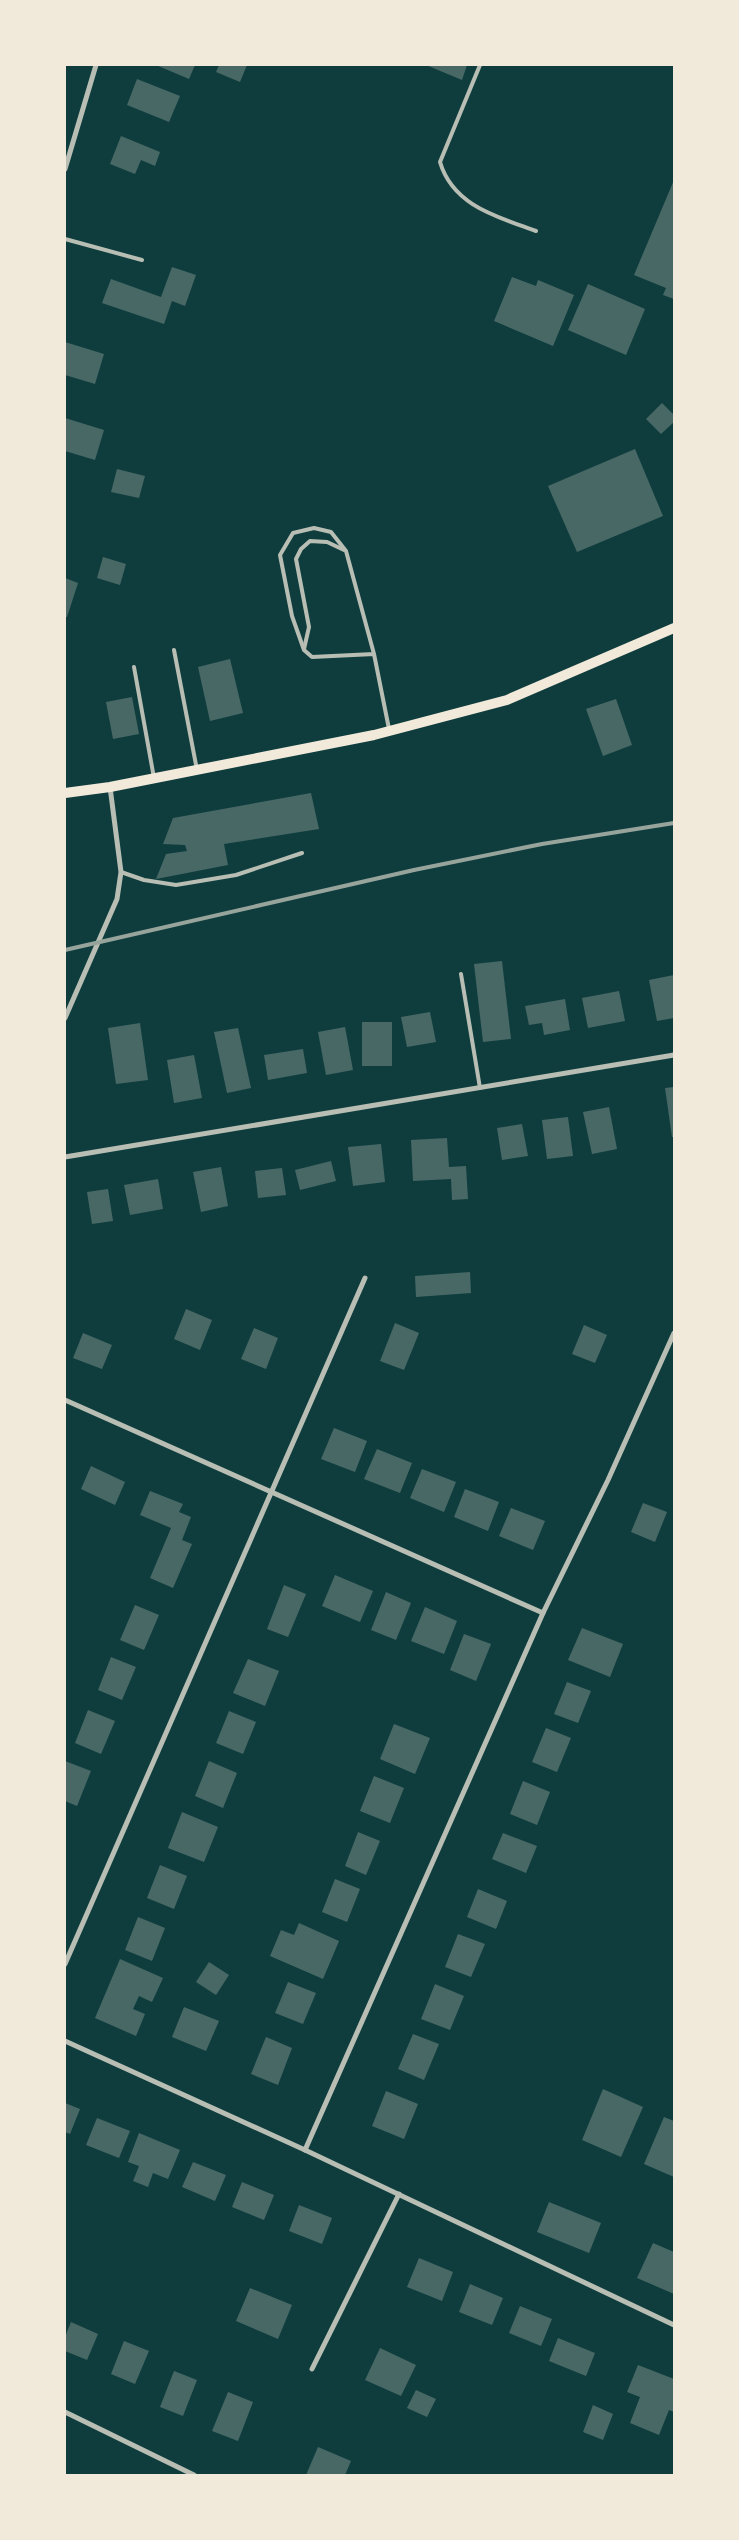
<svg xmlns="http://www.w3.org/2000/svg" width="739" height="2540" viewBox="0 0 739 2540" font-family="Mulish,sans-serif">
	<rect width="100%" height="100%" fill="#0f3d3e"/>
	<g fill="#486865">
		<path d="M 156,65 L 195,65 L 189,79 Z"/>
		<path d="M 219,65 L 247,65 L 240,82 L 216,72 Z"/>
		<path d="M 426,65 L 467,65 L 462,80 Z"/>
		<path d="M 137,79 L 180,96 L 169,122 L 127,105 Z"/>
		<path d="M 121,136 L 160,152 L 155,166 L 141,160 L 135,174 L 110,164 Z"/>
		<path d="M 674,180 L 674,299 L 663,295 L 666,288 L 634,275 Z"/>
		<path d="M 172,267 L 196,275 L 185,306 L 172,301 L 164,324 L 102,303 L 111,279 L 161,297 Z"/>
		<path d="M 512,277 L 536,286 L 538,280 L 574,295 L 553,346 L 494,321 Z"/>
		<path d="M 588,284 L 645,309 L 626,355 L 568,330 Z"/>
		<path d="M 65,342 L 104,354 L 95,384 L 65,375 Z"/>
		<path d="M 662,403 L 674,415 L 674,422 L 661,434 L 646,419 Z"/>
		<path d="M 65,418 L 104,430 L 95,460 L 65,451 Z"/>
		<path d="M 635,449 L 663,516 L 577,552 L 548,486 Z"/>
		<path d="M 117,469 L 145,476 L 139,498 L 111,492 Z"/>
		<path d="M 103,557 L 126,564 L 120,585 L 97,578 Z"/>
		<path d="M 65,578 L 78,583 L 67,617 L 65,617 Z"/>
		<path d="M 230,659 L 243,713 L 210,721 L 198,667 Z"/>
		<path d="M 132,697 L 139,734 L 113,739 L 106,702 Z"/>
		<path d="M 616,699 L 632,745 L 603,756 L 586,709 Z"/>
		<path d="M 311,793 L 319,829 L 224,844 L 228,865 L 156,879 L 166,854 L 187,851 L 185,845 L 163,844 L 173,818 Z"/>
		<path d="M 502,961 L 511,1039 L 483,1042 L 474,964 Z"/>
		<path d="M 674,975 L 674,1018 L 657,1021 L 649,980 Z"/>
		<path d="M 619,991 L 625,1021 L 588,1028 L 582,998 Z"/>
		<path d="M 565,999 L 570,1030 L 544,1035 L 542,1023 L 529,1025 L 525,1006 Z"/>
		<path d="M 430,1012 L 436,1042 L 407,1047 L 401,1017 Z"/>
		<rect x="362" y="1022" width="30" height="44"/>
		<path d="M 140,1023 L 148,1080 L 116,1084 L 108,1028 Z"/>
		<path d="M 345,1027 L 353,1070 L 326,1075 L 318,1032 Z"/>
		<path d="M 238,1028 L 251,1088 L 227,1093 L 214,1032 Z"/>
		<path d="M 303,1049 L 307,1073 L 268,1080 L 264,1055 Z"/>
		<path d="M 194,1055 L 202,1098 L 174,1103 L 167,1060 Z"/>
		<path d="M 674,1087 L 674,1137 L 672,1137 L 665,1088 Z"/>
		<path d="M 609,1107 L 617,1149 L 592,1154 L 583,1112 Z"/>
		<path d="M 568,1117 L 573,1156 L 547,1159 L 542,1120 Z"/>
		<path d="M 522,1124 L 528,1156 L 502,1160 L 497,1128 Z"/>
		<path d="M 447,1138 L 449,1167 L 466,1166 L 468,1199 L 452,1200 L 451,1179 L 413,1181 L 411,1140 Z"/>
		<path d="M 381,1144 L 385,1182 L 353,1186 L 348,1147 Z"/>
		<path d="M 331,1161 L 336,1181 L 300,1190 L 295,1170 Z"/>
		<path d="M 221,1167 L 228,1206 L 201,1212 L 193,1172 Z"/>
		<path d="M 282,1168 L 286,1195 L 258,1198 L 255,1171 Z"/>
		<path d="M 158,1179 L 163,1209 L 130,1215 L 124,1185 Z"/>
		<path d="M 108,1189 L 113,1221 L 92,1224 L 87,1192 Z"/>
		<path d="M 470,1272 L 471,1293 L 416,1297 L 415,1276 Z"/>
		<path d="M 186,1309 L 212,1320 L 200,1350 L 174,1339 Z"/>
		<path d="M 395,1323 L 419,1333 L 404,1370 L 380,1361 Z"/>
		<path d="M 584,1325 L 607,1335 L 595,1363 L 572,1354 Z"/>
		<path d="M 254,1328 L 278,1338 L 266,1369 L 241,1359 Z"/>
		<path d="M 83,1333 L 112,1345 L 102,1369 L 73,1358 Z"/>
		<path d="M 334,1428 L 367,1441 L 355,1472 L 321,1459 Z"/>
		<path d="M 377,1449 L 412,1463 L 400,1493 L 364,1479 Z"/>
		<path d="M 91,1466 L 125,1482 L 115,1505 L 81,1489 Z"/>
		<path d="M 422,1469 L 456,1482 L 444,1512 L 410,1498 Z"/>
		<path d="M 465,1489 L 499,1502 L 488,1531 L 454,1517 Z"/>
		<path d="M 150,1491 L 183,1504 L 179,1512 L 191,1517 L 182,1540 L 192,1544 L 173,1588 L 150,1578 L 171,1528 L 140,1515 Z"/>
		<path d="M 643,1503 L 667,1512 L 655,1542 L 631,1532 Z"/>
		<path d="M 511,1508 L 545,1521 L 533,1550 L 499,1536 Z"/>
		<path d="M 335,1575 L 373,1591 L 360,1622 L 322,1606 Z"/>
		<path d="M 284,1585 L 306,1594 L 288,1637 L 267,1629 Z"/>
		<path d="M 386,1592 L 411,1603 L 396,1640 L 371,1630 Z"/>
		<path d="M 135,1605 L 159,1615 L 144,1650 L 120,1640 Z"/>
		<path d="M 425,1607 L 457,1621 L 444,1654 L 411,1641 Z"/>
		<path d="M 582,1628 L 623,1644 L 610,1677 L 568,1660 Z"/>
		<path d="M 464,1634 L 491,1644 L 476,1681 L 450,1670 Z"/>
		<path d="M 111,1657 L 136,1667 L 122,1700 L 98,1690 Z"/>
		<path d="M 248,1659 L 279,1671 L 265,1706 L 233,1693 Z"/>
		<path d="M 567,1682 L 591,1691 L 578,1723 L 554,1714 Z"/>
		<path d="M 88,1710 L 115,1721 L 101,1754 L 75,1743 Z"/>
		<path d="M 229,1711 L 256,1722 L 243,1754 L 216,1743 Z"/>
		<path d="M 394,1724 L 430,1738 L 415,1774 L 380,1759 Z"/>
		<path d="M 546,1728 L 571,1738 L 557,1772 L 532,1762 Z"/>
		<path d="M 65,1761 L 91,1771 L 77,1806 L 65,1801 Z"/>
		<path d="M 209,1761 L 237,1773 L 223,1808 L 195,1796 Z"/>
		<path d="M 374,1776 L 404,1788 L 390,1823 L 360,1811 Z"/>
		<path d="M 523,1781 L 550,1792 L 537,1825 L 510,1814 Z"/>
		<path d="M 182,1812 L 218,1827 L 204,1862 L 168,1848 Z"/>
		<path d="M 358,1832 L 380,1841 L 366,1875 L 345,1866 Z"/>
		<path d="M 503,1833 L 537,1846 L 526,1873 L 492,1859 Z"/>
		<path d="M 160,1865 L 187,1876 L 174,1909 L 147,1898 Z"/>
		<path d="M 335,1879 L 360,1889 L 347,1922 L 322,1912 Z"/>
		<path d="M 478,1889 L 507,1901 L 496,1929 L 467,1917 Z"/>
		<path d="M 138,1917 L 165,1928 L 152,1961 L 125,1950 Z"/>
		<path d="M 299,1923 L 339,1941 L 323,1979 L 270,1956 L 281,1930 L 294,1935 Z"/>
		<path d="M 458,1934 L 485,1944 L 471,1977 L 445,1967 Z"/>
		<path d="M 120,1959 L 163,1978 L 152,2002 L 139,1996 L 133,2009 L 145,2014 L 136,2036 L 95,2018 Z"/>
		<path d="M 209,1962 L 229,1975 L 216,1995 L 196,1982 Z"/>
		<path d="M 288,1982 L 316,1993 L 303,2024 L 275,2013 Z"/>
		<path d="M 435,1984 L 464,1996 L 450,2030 L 421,2019 Z"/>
		<path d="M 184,2007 L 219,2021 L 206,2051 L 172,2037 Z"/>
		<path d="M 413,2034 L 439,2044 L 424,2080 L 398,2069 Z"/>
		<path d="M 266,2037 L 292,2048 L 278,2085 L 251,2074 Z"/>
		<path d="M 603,2089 L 643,2107 L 621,2157 L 582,2140 Z"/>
		<path d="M 386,2091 L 418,2104 L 404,2139 L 372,2126 Z"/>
		<path d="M 65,2103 L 80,2109 L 70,2134 L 65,2132 Z"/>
		<path d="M 664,2117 L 674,2121 L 674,2177 L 644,2164 Z"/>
		<path d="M 97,2118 L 130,2131 L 119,2158 L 86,2145 Z"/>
		<path d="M 139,2133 L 180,2150 L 168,2179 L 153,2173 L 148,2187 L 133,2181 L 139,2166 L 128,2162 Z"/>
		<path d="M 193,2162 L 226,2175 L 215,2201 L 182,2187 Z"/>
		<path d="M 242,2182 L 274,2195 L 264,2220 L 232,2207 Z"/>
		<path d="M 549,2202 L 601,2223 L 589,2253 L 537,2232 Z"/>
		<path d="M 299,2205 L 332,2218 L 322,2244 L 289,2231 Z"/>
		<path d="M 653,2243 L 674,2252 L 674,2294 L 637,2278 Z"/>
		<path d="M 419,2258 L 453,2272 L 442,2301 L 407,2287 Z"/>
		<path d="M 470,2284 L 503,2298 L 492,2325 L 459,2312 Z"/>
		<path d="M 250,2288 L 292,2305 L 278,2339 L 236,2321 Z"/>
		<path d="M 520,2306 L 552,2319 L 541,2346 L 509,2333 Z"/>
		<path d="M 71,2322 L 98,2334 L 87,2360 L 65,2351 L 65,2337 Z"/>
		<path d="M 558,2338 L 595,2353 L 586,2376 L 549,2361 Z"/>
		<path d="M 124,2341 L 149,2351 L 135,2384 L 111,2374 Z"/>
		<path d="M 380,2348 L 416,2365 L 401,2396 L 365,2380 Z"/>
		<path d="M 638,2365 L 674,2379 L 674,2412 L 669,2410 L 659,2435 L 630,2423 L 640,2397 L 627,2392 Z"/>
		<path d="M 174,2371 L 197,2380 L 183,2416 L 160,2407 Z"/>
		<path d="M 416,2390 L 436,2399 L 427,2417 L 407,2408 Z"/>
		<path d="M 228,2392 L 253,2402 L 238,2441 L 212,2431 Z"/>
		<path d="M 593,2405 L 613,2414 L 603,2440 L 583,2432 Z"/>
		<path d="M 318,2447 L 351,2461 L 345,2475 L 306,2475 Z"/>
	</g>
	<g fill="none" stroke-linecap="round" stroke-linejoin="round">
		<g stroke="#b8beb3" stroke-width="4">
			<path d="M 480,65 L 440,162 C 453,206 498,217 536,231"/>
			<path d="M 65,239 L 142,260"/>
			<path d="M 304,649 L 309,627 L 296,559 L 301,549 L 310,541 L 327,542 L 344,550"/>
			<path d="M 174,650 L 197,770"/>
			<path d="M 374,654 L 312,657 L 304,650 L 292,616 L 280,555 L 293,533 L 314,528 L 331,532 L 346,551 L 374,654 L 389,729"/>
			<path d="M 134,667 L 154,778"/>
			<path d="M 121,872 L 144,880 L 176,885 L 236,875 L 302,853"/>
			<path d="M 461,974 L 480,1088"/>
		</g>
		<g stroke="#b8beb3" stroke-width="5">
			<path d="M 65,169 L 96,65"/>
			<path d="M 65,1018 L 117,899 L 121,872 L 110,787"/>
			<path d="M 65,1157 L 674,1055"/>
			<path d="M 65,1400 L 543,1613"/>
			<path d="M 65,1964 L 365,1278"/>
			<path d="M 65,2041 L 305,2150 L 674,2325"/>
			<path d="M 305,2150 L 543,1613 L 608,1480 L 674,1333"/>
			<path d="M 312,2369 L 399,2194"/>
			<path d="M 65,2412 L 194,2475"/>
		</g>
		<path stroke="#f1e9da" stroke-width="10" d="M 65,793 L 110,787 L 374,735 L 507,700 L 674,628"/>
		<path stroke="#97a49c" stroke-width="4" d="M 65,950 L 414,870 L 542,844 L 674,823"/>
	</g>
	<rect width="739" height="2540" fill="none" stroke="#f1e9da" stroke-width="132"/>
</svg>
